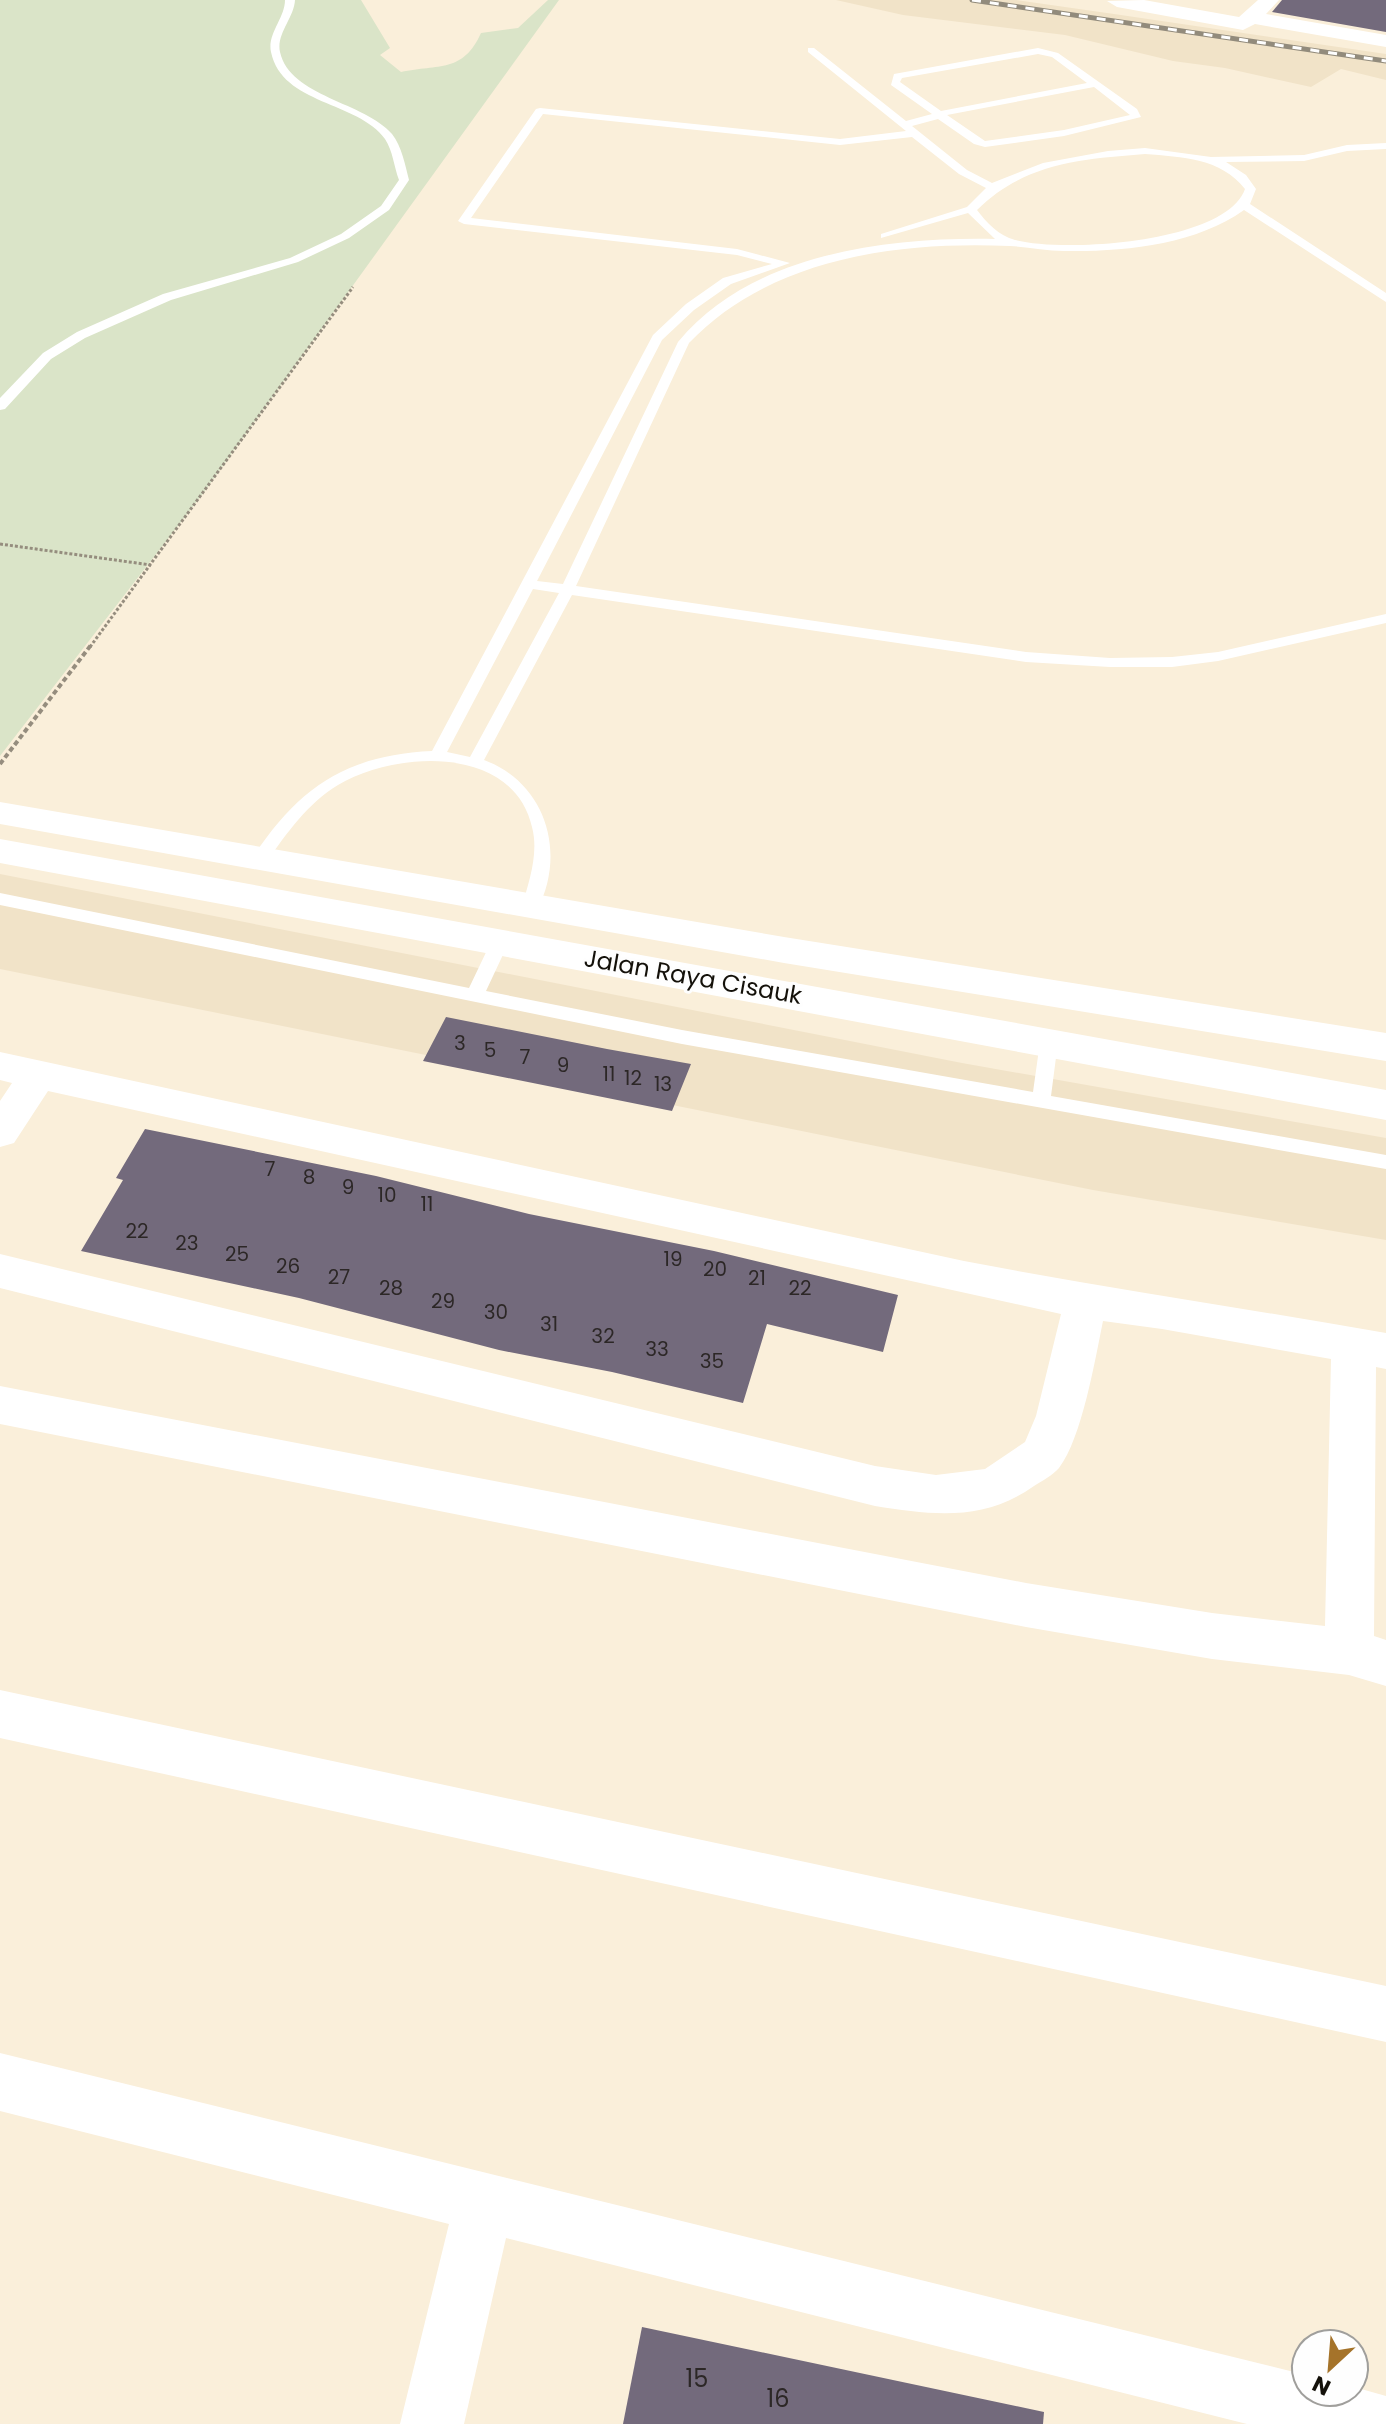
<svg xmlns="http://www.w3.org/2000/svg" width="1386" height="2424" viewBox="0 0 1386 2424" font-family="Poppins,sans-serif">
	<rect width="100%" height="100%" fill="#faefda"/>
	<g fill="#f1e3c8">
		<path d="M 836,0 L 1016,0 L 1114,14 L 1386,54 L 1386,80 L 1341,69 L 1311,87 L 1225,68 L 1173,61 L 1065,35 L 903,15 Z"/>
		<path d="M 0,874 L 962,1063 L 1386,1138 L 1386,1240 L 1093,1190 L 0,969 Z"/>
	</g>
	<path fill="#dae4c8" d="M 0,0 L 361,0 L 390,48 L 380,55 L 401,72 C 439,64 463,73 481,33 L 518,28 L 548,0 L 559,0 L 201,496 L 0,756 Z"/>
	<g fill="#736a7c">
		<path d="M 1282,0 L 1386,0 L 1386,32 L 1272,12 Z"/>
		<path d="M 446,1017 L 607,1049 L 691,1064 L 672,1111 L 423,1061 Z"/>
		<path d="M 145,1129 L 376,1176 L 529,1214 L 714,1251 L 898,1295 L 883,1352 L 767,1324 L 743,1403 L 612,1372 L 499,1350 L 299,1298 L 81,1251 L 123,1180 L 116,1178 Z"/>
		<path d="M 642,2327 L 1044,2412 L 1043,2424 L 623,2424 Z"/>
	</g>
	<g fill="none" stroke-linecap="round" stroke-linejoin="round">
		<g stroke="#958d7e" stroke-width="3" stroke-dasharray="3 2" stroke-linecap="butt">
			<path d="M 0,544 L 151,565"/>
			<path d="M 90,647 L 353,287"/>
		</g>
		<path stroke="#958d7e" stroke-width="4" stroke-dasharray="5 3" stroke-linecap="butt" d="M 0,764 L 91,645"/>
		<g fill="#fff" fill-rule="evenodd">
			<path d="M 285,0 L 295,0 C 294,18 276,34 280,52 C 290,97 365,102 392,134 C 402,147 405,165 409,180 L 389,210 L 349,238 L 298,262 L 171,300 L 85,338 L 51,359 L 5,409 L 0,410 L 0,398 L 43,353 L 77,332 L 163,294 L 290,258 L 341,234 L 381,206 L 399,180 C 394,167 393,151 385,139 C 358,101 282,105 271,52 C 267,34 285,18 285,0 Z"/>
			<path d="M 808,48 L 814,48 L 906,121 L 932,114 L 891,85 L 894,74 L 1038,48 L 1058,53 L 1137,109 L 1141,117 L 1064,136 L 985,147 L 974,144 L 938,119 L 912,126 L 967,170 L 992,183 L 1043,163 L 1108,151 L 1145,148 L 1211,157 L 1304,155 L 1347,145 L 1386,143 L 1386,149 L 1347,151 L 1304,161 L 1226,162 L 1246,175 L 1256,189 L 1250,204 L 1386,293 L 1386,302 L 1244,210 C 1195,245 1123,252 1064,251 C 1046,251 1028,247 1010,246 C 898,241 770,258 689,343 L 576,586 L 1026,652 L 1110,658 L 1172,657 L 1218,652 L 1386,614 L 1386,623 L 1218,661 L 1172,667 L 1110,667 L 1026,662 L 572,595 L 484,760 C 546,783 567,853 537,910 L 525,910 L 522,906 C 529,882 539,853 532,827 C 513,744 395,751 338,785 C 308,803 287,833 267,861 L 255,861 L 253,857 C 299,787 347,755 432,751 L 653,335 L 686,304 L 723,278 L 772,264 L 737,255 L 464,224 L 458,221 L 536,109 L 540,108 L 840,139 L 906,131 L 808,52 ZM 1038,54 L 1052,57 L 1087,83 L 941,111 L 900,82 L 902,78 ZM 1094,87 L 1130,115 L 1064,130 L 985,141 L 947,115 ZM 543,114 L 840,145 L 912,137 L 959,174 L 986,188 L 967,207 L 881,234 L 881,238 L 968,213 L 995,239 C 888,237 751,253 678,342 L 563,584 L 537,581 L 662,340 L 694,310 L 731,284 L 790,263 L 737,249 L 471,218 ZM 1145,154 C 1182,157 1221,158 1245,189 C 1226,243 1064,253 1015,240 C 999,236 986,222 977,210 C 1024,163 1082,159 1145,154 ZM 533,589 L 559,593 L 470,757 L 447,752 Z"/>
			<path d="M 0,893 L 469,988 L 490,944 L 499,938 L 508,944 L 486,991 L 682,1030 L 1033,1092 L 1040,1042 L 1049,1035 L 1058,1042 L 1051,1096 L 1386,1155 L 1386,1169 L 682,1044 L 0,905 Z"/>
		</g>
		<g fill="#fff" fill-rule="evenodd">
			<path d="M 1144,0 L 1239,17 L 1258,0 L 1279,0 L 1266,14 L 1386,35 L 1386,47 L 1255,24 L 1243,30 L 1117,7 L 1107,1 Z"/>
			<path d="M 0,1052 L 964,1261 C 1104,1288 1245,1308 1386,1333 L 1386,1369 L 1376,1367 L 1374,1636 L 1386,1640 L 1386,1686 L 1349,1675 L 1212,1659 L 1026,1627 L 0,1424 L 0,1386 L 1026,1583 L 1212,1613 L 1325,1626 L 1331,1359 L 1162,1329 L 1103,1321 C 1095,1360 1082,1438 1059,1468 C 1053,1475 1042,1481 1034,1486 C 983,1522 933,1515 875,1506 L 0,1288 L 0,1254 L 875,1466 L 936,1475 L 985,1469 L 1025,1442 L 1036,1416 L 1061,1314 L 48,1091 L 14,1143 L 0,1147 L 0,1101 L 12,1083 L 0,1080 Z"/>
			<path d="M 0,1690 L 1386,1986 L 1386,2042 L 0,1738 Z"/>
			<path d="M 0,2053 L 1306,2375 L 1306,2392 L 1354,2392 L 1354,2387 L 1386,2396 L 1386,2424 L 1247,2424 L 506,2238 L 464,2424 L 400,2424 L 449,2224 L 0,2111 Z"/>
		</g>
		<g fill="#fff" fill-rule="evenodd">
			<path d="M 0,802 L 784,937 L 1386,1033 L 1386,1061 L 784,963 L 0,824 Z"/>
			<path d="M 0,839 L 1386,1090 L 1386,1120 L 0,863 Z"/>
		</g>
		<defs>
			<path id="rail" d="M 972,0 L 1386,61"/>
		</defs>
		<use href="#rail" stroke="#928b7c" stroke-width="5"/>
		<use href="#rail" stroke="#fefefe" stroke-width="3" stroke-dasharray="9" stroke-linecap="butt"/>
	</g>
	<g text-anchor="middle" stroke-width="6" stroke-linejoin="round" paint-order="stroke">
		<g font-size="20" fill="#2c2726">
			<text x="460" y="1050">3</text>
			<text x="490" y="1057">5</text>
			<text x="525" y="1064">7</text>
			<text x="563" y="1072">9</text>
			<text x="609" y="1081">11</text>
			<text x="633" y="1085">12</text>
			<text x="663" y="1091">13</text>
			<text x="270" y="1176">7</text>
			<text x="309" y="1184">8</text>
			<text x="348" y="1194">9</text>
			<text x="387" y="1202">10</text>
			<text x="427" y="1211">11</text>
			<text x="137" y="1238">22</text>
			<text x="187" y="1250">23</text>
			<text x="237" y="1261">25</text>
			<text x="673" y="1266">19</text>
			<text x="288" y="1273">26</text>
			<text x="715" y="1276">20</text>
			<text x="339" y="1284">27</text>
			<text x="757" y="1285">21</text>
			<text x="391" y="1295">28</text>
			<text x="800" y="1295">22</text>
			<text x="443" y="1308">29</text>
			<text x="496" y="1319">30</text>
			<text x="549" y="1331">31</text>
			<text x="603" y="1343">32</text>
			<text x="657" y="1356">33</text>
			<text x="712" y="1368">35</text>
		</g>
		<g font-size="24" fill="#14110a" stroke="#fefefe">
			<text transform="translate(693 977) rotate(10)" y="8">Jalan Raya Cisauk</text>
		</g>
		<g font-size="24" fill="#2c2726">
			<text x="697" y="2387">15</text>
			<text x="778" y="2407">16</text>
		</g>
	</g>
	<g transform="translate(1330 2368) rotate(206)"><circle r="38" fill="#fefefe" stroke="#a09f9c" stroke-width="2"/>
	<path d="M0-6L14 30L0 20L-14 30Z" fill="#a5732a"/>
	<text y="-12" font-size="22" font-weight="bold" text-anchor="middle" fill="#14110a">N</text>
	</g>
</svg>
